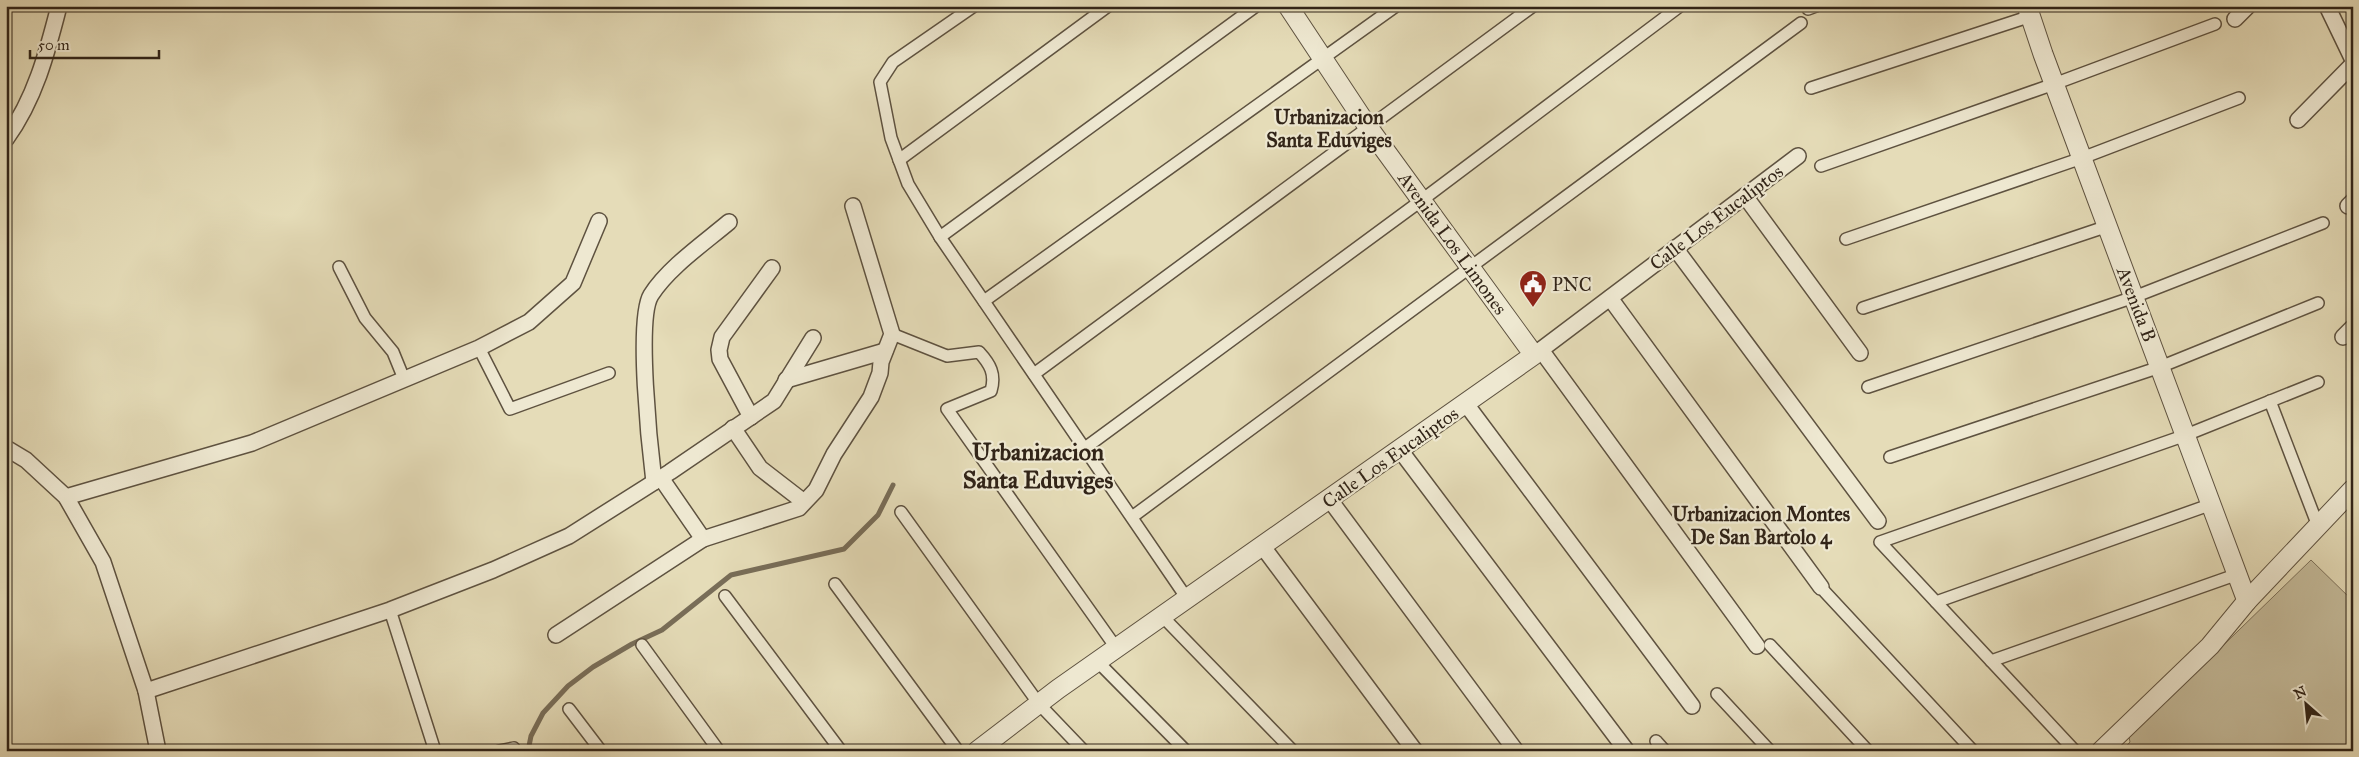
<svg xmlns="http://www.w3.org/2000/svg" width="2359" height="757" viewBox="0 0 2359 757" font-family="'IM FELL Great Primer',serif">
	<rect width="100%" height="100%" fill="#e5dcb8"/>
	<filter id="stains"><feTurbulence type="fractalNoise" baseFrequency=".004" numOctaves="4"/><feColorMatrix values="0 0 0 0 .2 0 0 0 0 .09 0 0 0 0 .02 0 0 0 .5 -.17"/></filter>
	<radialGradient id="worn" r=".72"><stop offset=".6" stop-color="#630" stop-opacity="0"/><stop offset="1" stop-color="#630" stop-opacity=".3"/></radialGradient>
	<path fill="#c6bd9d" stroke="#7c705a" d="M 2311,560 L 2353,601 L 2353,751 L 2122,751 L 2130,742 L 2129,737 Z"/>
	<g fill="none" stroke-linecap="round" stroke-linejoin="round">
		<path stroke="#786d58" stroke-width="5" d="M 528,751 L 531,736 L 543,713 L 568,686 L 593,667 L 632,644 L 662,630 L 731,575 L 844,549 L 878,515 L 893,485"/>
		<defs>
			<g id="pedestrian">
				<path d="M 974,6 L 893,62 L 880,82 L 891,138 L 908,184 L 940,237 L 1188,600"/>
				<path d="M 1808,9 L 1816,6"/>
				<path d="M 1811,88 L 2031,16"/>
				<path d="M 899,160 L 1108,6"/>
				<path d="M 1821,166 L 2054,84 L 2215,24"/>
				<path d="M 940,237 L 1256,6"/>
				<path d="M 1846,239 L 2082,158 L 2239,98"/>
				<path d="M 339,267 L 365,318 L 393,352 L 404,379"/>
				<path d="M 984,301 L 1396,6"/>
				<path d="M 1863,308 L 2108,226"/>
				<path d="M 892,334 L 947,356 L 979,352 C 990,364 996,374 991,391 L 947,409 L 1117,649"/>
				<path d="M 479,348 L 510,409 L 609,373"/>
				<path d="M 1034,374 L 1533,6"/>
				<path d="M 1868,387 L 2134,297 L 2323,223"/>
				<path d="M 2270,401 L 2318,526"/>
				<path d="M 1085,448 L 1422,200 L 1680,6"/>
				<path d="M 1890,457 L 2160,367 L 2318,303"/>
				<path d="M 901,512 L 1039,704 L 1084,751"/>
				<path d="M 1132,517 L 1801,23"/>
				<path d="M 835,584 L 958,751"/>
				<path d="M 1825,592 L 1973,751"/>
				<path d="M 725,596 L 841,751"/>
				<path d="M 1936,602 L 2212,504"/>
				<path d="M 390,610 L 435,751"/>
				<path d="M 1163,617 L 1293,751"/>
				<path d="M 642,645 L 719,751"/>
				<path d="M 1770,645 L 1868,751"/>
				<path d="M 1991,661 L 2238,574"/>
				<path d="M 1098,662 L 1186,751"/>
				<path d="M 1717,694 L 1770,751"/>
				<path d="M 569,709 L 601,751"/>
				<path d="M 1656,741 L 1665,751"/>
				<path d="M 499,751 L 514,748"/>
				<path d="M 2075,751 L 1880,542 L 2186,435 L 2318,382"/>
			</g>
			<g id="minor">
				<path d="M 2327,6 L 2353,60"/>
				<path d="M 2235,19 L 2248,6"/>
				<path d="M 2298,120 L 2353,64"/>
				<path d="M 6,139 C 35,99 47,53 59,6"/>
				<path d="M 1745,196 L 1860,353"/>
				<path d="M 2348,206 L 2353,201"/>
				<path d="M 1675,248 L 1878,521"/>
				<path d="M 1610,298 L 1821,587"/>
				<path d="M 2343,337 L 2353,327"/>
				<path d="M 1541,350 L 1757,646"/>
				<path d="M 1534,355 L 1798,156"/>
				<path d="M 786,380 L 885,351"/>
				<path d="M 1466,404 L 1692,706"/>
				<path d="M 751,417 L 720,359 L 719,350 L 722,337 L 772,268"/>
				<path d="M 733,428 L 760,468 L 804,502"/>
				<path d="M 6,448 L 26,460 L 66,497 L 103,562 L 146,691 L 158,751"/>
				<path d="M 1400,450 L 1626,750"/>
				<path d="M 661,478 L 703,539"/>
				<path d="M 654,482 C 650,450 636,319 651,295 C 668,268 704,243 729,222"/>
				<path d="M 66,497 L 252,443 L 479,348 L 529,322 L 573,283 L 599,221"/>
				<path d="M 1330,500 L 1516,751"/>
				<path d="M 1263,547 L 1415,751"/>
				<path d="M 556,635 L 703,539 L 799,508 L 816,490 L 834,454 L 871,397 L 880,373 L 881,362 L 892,334 L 853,206"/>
				<path d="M 146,691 L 390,610 L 493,570 L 569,536 L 670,472 L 774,401 L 813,338"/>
			</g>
			<g id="tertiary">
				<path d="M 2027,6 L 2043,54 L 2247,601"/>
				<path d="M 977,751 L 1058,689 L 1534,355 L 1368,127 L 1288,6"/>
				<path d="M 2101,751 L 2210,646 L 2247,601 L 2353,489"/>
			</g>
		</defs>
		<use href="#pedestrian" stroke="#5e5240" stroke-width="14"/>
		<use href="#minor" stroke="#5e5240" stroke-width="18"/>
		<use href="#tertiary" stroke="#5e5240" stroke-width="21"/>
		<use href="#pedestrian" stroke="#eee8d1" stroke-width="11"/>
		<use href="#minor" stroke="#eee8d1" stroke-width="15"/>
		<use href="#tertiary" stroke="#eee8d1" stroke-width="19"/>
	</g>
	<defs>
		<symbol id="civic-pin" viewBox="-11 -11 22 30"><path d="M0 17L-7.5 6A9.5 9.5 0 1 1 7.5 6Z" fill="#8f2418" stroke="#eee8d1"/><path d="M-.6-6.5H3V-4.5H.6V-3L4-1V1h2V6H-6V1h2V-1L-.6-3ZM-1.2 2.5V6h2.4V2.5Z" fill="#fff"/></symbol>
	</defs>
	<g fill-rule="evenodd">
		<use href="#civic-pin" x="1517" y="268" width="32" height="43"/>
	</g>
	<g text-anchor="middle" stroke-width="4.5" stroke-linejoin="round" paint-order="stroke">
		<g font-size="19" fill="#312418" stroke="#eee8d1">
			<text transform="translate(1716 217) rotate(-37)" y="7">Calle Los Eucaliptos</text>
			<text transform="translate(1453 243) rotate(54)" y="7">Avenida Los Limones</text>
			<text transform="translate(2137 304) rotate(69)" y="7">Avenida B</text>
			<text transform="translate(1390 457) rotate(-35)" y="7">Calle Los Eucaliptos</text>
		</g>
		<g font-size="19" fill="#312418" stroke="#eee8d1" text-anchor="start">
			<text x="1552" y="291">PNC</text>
		</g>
		<g font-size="20" font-weight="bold" fill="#312418" stroke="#eee8d1">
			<text x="1329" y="124">Urbanizacion<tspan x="1329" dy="23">Santa Eduviges</tspan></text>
			<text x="1761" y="521">Urbanizacion Montes<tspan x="1761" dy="23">De San Bartolo 4</tspan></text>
		</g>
		<g font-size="24" font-weight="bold" fill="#312418" stroke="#eee8d1">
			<text x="1038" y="460">Urbanizacion<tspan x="1038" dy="28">Santa Eduviges</tspan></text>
		</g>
	</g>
	<rect width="2359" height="757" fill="none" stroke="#e5dcb8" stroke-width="25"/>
	<rect x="8" y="8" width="2344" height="742" fill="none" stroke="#312418" stroke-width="2.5"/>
	<rect x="12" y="12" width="2334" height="732" fill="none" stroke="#312418"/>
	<g transform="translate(2306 704) rotate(333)" stroke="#eee8d1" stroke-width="4" paint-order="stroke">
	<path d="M0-4L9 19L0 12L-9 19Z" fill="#312418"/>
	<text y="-8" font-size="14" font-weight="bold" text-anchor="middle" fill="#312418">N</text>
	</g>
	<path d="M30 50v8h129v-8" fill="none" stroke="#312418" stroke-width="2.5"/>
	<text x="38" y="50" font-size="15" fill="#312418" stroke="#eee8d1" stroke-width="4" paint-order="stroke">50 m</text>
	<rect width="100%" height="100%" filter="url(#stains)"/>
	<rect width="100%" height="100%" fill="url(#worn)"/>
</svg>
